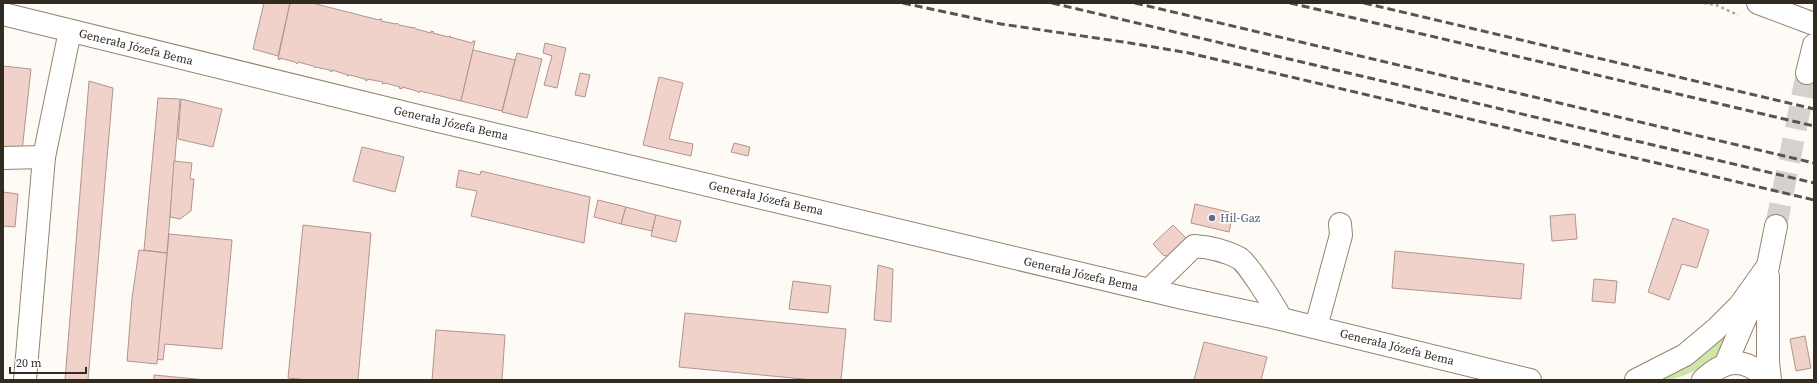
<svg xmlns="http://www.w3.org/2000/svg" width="1817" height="383" viewBox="0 0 1817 383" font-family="'Source Serif 4',serif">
	<rect width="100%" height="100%" fill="#fefbf6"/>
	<path fill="#cde6aa" d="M 1732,322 C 1729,329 1728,342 1723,348 C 1712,363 1683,380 1664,380 L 1664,375 Z"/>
	<g fill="#f0d2ca" stroke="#b0948d">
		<path d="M 264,3 L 290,3 L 278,56 L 253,49 Z"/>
		<path d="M 290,3 L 312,3 L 379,20 L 379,19 L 382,19 L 381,21 L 396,24 L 397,23 L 399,25 L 414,28 L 414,27 L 416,29 L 431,33 L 431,31 L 434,32 L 433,33 L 448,37 L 451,36 L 450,37 L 472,43 L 473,41 L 475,41 L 461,101 L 420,91 L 419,93 L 417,91 L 402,87 L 402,89 L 399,88 L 400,87 L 385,83 L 382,84 L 383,82 L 367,79 L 367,81 L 365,80 L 365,79 L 350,75 L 347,76 L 348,75 L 332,70 L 332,72 L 330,71 L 330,70 L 315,67 L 315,68 L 313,66 L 298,62 L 297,64 L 295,62 L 280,58 L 280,60 L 278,59 Z"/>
		<path d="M 545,43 L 566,48 L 557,88 L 544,85 L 552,56 L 543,53 Z"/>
		<path d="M 473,50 L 515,60 L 502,111 L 461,101 Z"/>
		<path d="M 517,53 L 542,59 L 527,118 L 502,112 Z"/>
		<path d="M 3,66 L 31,69 L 22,151 L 3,149 Z"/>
		<path d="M 580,73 L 590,75 L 585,97 L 575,95 Z"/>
		<path d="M 659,77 L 683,83 L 669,139 L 693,144 L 691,156 L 643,145 Z"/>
		<path d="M 89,81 L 113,88 L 88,380 L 65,380 Z"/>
		<path d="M 158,98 L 180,99 L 167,253 L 144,250 Z"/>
		<path d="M 181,99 L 222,109 L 213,147 L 178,139 Z"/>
		<path d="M 734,143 L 750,147 L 748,156 L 731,152 Z"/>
		<path d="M 362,147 L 404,157 L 395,192 L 353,181 Z"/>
		<path d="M 174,161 L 192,163 L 190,179 L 194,179 L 191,211 L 180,219 L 170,217 Z"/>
		<path d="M 459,170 L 480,175 L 481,171 L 590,197 L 584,243 L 471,216 L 477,191 L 456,187 Z"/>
		<path d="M 3,192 L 18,194 L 15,227 L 3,226 Z"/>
		<path d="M 598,200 L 626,207 L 621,224 L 594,217 Z"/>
		<path d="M 1195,204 L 1233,213 L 1229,232 L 1191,223 Z"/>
		<path d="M 626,207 L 656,215 L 652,231 L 621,224 Z"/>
		<path d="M 1575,214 L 1577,239 L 1552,241 L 1550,216 Z"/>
		<path d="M 656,215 L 681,221 L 676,242 L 651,236 Z"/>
		<path d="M 1673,218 L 1709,230 L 1697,268 L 1682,264 L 1669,300 L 1648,292 Z"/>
		<path d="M 303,225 L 371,233 L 358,380 L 308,380 L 288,378 Z"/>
		<path d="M 1173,225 L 1192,244 L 1176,259 L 1163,255 L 1153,244 Z"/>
		<path d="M 169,234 L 232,240 L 222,349 L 165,344 L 163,360 L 157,359 Z"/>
		<path d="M 139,250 L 167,253 L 157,364 L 127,361 L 132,298 Z"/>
		<path d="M 1395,251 L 1524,264 L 1521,299 L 1392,288 Z"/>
		<path d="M 878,265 L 893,269 L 891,322 L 874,320 Z"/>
		<path d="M 1594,279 L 1617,281 L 1615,303 L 1592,301 Z"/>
		<path d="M 793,281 L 831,286 L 828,313 L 789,309 Z"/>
		<path d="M 685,313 L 846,329 L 841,380 L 813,380 L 679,367 Z"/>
		<path d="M 436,330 L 505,335 L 502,380 L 432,380 Z"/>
		<path d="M 1805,336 L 1811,368 L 1796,371 L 1790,339 Z"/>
		<path d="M 1204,342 L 1267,357 L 1261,380 L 1194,380 Z"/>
		<path d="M 154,375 L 206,380 L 154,380 Z"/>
	</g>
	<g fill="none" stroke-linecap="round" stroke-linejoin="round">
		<path stroke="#d5d1cc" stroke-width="22" stroke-dasharray="22 11" stroke-linecap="butt" d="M 1776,226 L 1807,73"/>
		<defs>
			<g id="minor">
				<path d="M 1758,3 L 1814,24"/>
				<path d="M 3,14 L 426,118 L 1183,298 L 1281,319 L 1530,380"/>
				<path d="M 1807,73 L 1814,45"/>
				<path d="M 3,158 L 44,157"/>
				<path d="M 1768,276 L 1768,362 L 1770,380"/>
				<path d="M 1149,290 L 1194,246 C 1208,247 1226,251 1239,258 C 1247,262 1276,308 1281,319"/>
				<path d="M 1316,327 L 1341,235 L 1340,224"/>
				<path d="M 1726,363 L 1768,266 L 1776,226"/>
				<path d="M 25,380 L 44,157 L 70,31"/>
				<path d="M 1636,380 L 1685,355 L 1716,329 L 1740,305 L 1768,266"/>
				<path d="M 1703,380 C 1726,358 1745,357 1768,380"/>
			</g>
		</defs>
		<use href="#minor" stroke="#94846f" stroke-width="24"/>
		<path stroke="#ada8a2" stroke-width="2.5" stroke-dasharray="3 3" stroke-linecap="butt" d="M 1704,3 L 1716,5 L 1738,15"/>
		<use href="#minor" stroke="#fff" stroke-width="22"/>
		<g stroke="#5a544c" stroke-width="3" stroke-dasharray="8 4" stroke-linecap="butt">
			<path d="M 903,3 L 1001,24 L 1130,43 L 1189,53 L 1814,200"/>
			<path d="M 1052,3 L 1814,183"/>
			<path d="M 1135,3 L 1814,163"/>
			<path d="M 1290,3 L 1814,126"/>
			<path d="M 1364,3 L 1814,109"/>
		</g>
	</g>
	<circle fill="#5c6f8a" stroke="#fff" stroke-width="1.5" cx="1212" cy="218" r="4"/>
	<g text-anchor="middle" stroke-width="3" stroke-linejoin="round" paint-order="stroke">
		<g font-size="12" fill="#322b22" stroke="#fff">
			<text transform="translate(136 47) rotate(14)" y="4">Generała Józefa Bema</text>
			<text transform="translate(451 123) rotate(13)" y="4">Generała Józefa Bema</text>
			<text transform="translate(766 198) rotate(13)" y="4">Generała Józefa Bema</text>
			<text transform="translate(1081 274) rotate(13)" y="4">Generała Józefa Bema</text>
			<text transform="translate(1397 347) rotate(14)" y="4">Generała Józefa Bema</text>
		</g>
		<g font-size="12" fill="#4e5e75" stroke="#fff" text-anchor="start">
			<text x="1220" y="222">Hil-Gaz</text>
		</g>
	</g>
	<rect width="1817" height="383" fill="none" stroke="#322b22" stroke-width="8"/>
	<path d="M10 367v6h76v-6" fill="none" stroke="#322b22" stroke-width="2"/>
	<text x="16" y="367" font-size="12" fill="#322b22" stroke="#ffffff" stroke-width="3" paint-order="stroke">20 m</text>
</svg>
